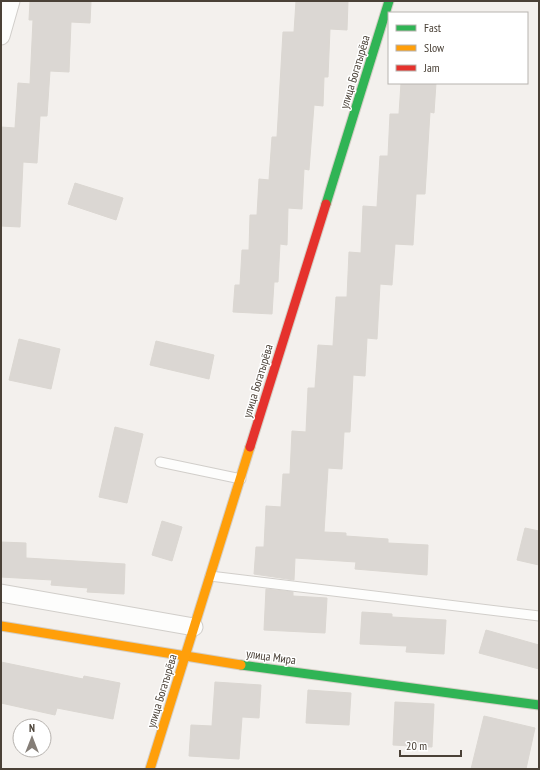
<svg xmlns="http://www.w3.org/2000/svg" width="540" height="770" viewBox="0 0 540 770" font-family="'PT Sans Narrow',sans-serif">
	<rect width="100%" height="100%" fill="#f3f0ed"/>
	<g fill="#dbd7d3" stroke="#dbd7d2">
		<path d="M 30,1 L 91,1 L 90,23 L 71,22 L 69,72 L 50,71 L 47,116 L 40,116 L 37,163 L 23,162 L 20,227 L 1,226 L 1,127 L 15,128 L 18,83 L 30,84 L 33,20 L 29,20 Z"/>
		<path d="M 296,1 L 348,1 L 347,30 L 330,29 L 328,77 L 324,77 L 323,106 L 314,105 L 309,170 L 304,169 L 302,209 L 288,208 L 287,245 L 280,244 L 278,282 L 274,282 L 272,314 L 233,312 L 235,285 L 240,285 L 242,250 L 249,250 L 250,215 L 257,215 L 259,179 L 269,180 L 272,137 L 277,137 L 283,32 L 294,32 Z"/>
		<path d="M 401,83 L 436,83 L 434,113 L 430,112 L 425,194 L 416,194 L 413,245 L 395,244 L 392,285 L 380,284 L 377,339 L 367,338 L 365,376 L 353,375 L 350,432 L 344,432 L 342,469 L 328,468 L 324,532 L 346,533 L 346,536 L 388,539 L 388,543 L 428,545 L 427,575 L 355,569 L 356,562 L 295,558 L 294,580 L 254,574 L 256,547 L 264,547 L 266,506 L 281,507 L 283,474 L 290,474 L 292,431 L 306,432 L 308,388 L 315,388 L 318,345 L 333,346 L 336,297 L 347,297 L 349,252 L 361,253 L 363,206 L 377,207 L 380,156 L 388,156 L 390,114 L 399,114 Z"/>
		<path d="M 75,183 L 123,198 L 116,220 L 68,204 Z"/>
		<path d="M 19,339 L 60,349 L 51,389 L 9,380 Z"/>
		<path d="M 156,341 L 214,355 L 209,379 L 150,365 Z"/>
		<path d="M 115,427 L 143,434 L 127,503 L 99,497 Z"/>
		<path d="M 162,521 L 182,527 L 172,561 L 152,555 Z"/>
		<path d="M 525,528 L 539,531 L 539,565 L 517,560 Z"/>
		<path d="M 1,542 L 26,543 L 26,558 L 125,564 L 124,594 L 87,592 L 88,588 L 51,585 L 52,580 L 1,577 Z"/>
		<path d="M 266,589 L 293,592 L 293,596 L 327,598 L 325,633 L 264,630 Z"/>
		<path d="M 362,612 L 392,614 L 392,617 L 446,620 L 444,654 L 406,652 L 407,646 L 360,644 Z"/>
		<path d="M 486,630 L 539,645 L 539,669 L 479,653 Z"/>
		<path d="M 1,662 L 83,679 L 84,676 L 120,683 L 113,719 L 57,708 L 55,715 L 1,703 Z"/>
		<path d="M 215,682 L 261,685 L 259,718 L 242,717 L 239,759 L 189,756 L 191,725 L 212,726 Z"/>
		<path d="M 308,690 L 351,693 L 349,725 L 306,723 Z"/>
		<path d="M 395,702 L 434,704 L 432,747 L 393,745 Z"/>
		<path d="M 484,716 L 535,728 L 526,769 L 471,769 Z"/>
	</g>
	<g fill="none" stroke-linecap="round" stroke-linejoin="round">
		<defs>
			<g id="lane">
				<path d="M 160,462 L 241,479"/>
				<path d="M 210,576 L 539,616"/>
			</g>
			<g id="street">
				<path d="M 1,36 L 11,1"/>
				<path d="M 1,593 L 194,627"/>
			</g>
			<g id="fast">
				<path d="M 326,204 L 389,1"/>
				<path d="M 241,665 L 539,705"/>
			</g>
			<g id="slow">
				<path d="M 1,626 L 241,665"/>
				<path d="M 150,769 L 250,447"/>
			</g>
			<path id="jam" d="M 250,447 L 326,204"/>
		</defs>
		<use href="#lane" stroke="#d1ceca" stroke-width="11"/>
		<use href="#street" stroke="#d1ceca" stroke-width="19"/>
		<use href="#fast" stroke="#d4cec5" stroke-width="11"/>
		<use href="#slow" stroke="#d4cec5" stroke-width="11"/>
		<use href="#jam" stroke="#d4cec5" stroke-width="11"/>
		<use href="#lane" stroke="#fdfdfc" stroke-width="9"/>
		<use href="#street" stroke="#fdfdfc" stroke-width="17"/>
		<use href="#fast" stroke="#30b455" stroke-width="9"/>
		<use href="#slow" stroke="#ff9f0a" stroke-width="9"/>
		<use href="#jam" stroke="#e5322d" stroke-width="9"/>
	</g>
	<g text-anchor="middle" stroke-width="3" stroke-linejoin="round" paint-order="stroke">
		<g font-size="12" fill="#4a4137" stroke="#fff">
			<text transform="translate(355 72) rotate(-73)" y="4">улица Богатырёва</text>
			<text transform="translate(258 381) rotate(-73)" y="4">улица Богатырёва</text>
			<text transform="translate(271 657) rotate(8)" y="4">улица Мира</text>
			<text transform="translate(162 691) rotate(-73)" y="4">улица Богатырёва</text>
		</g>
	</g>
	<rect width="540" height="770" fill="none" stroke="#4a4137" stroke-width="4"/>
	<rect x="388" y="12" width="140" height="72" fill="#ffffff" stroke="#b7b3af"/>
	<rect x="396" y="25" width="20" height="6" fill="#30b455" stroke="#b7b3af"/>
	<text x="424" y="32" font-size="12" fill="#4a4137">Fast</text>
	<rect x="396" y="45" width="20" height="6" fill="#ff9f0a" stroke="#b7b3af"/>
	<text x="424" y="52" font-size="12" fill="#4a4137">Slow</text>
	<rect x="396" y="65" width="20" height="6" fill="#e5322d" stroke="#b7b3af"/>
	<text x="424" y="72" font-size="12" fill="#4a4137">Jam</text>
	<g transform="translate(32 738)"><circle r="19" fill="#ffffff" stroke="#b7b3af"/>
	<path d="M0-3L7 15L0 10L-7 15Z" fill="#857e77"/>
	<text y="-6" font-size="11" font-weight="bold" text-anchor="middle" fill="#4a4137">N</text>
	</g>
	<path d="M400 750v6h61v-6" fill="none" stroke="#4a4137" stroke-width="2"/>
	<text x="406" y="750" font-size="12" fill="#4a4137" stroke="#ffffff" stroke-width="3" paint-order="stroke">20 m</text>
</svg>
